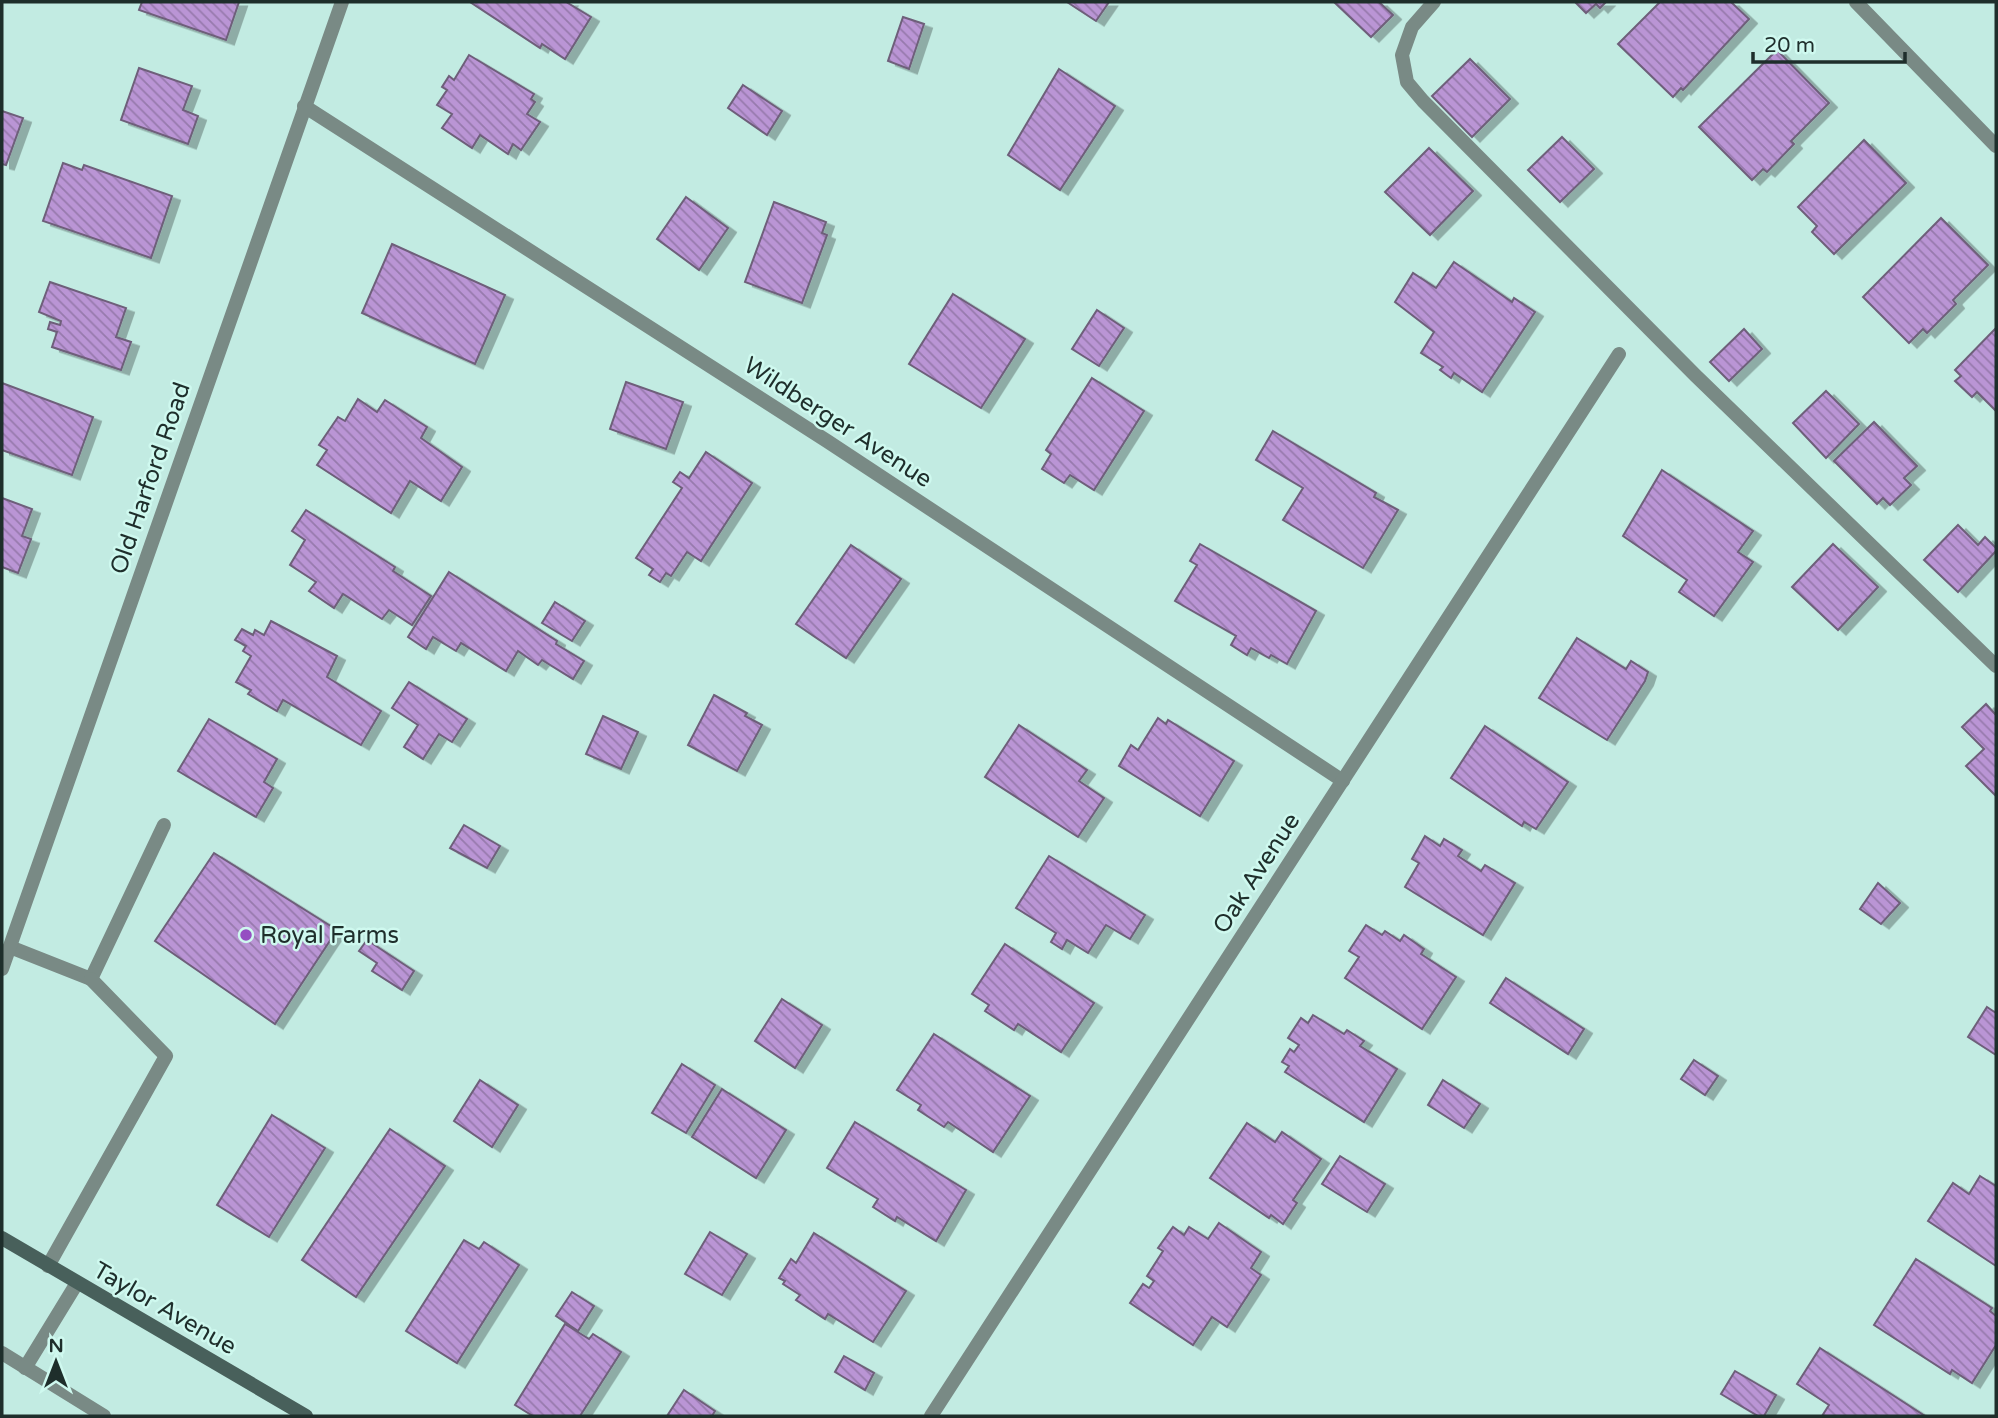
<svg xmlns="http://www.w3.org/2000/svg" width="1998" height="1418" viewBox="0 0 1998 1418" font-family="'Varela Round',sans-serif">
	<defs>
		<pattern id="building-back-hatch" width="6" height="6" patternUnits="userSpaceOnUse" patternTransform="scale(1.75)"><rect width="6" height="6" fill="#ba95d5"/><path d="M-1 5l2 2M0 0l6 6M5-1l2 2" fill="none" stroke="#977aad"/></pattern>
		<filter id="shadow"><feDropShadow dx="8" dy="4.5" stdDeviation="0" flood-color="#0004"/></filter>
	</defs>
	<rect width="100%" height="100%" fill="#c2ebe2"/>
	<g fill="url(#building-back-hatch)" stroke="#6e5f7a" stroke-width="2" filter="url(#shadow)">
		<path d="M 142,2 L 239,2 L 226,40 L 139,10 Z"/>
		<path d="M 470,2 L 569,2 L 568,3 L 591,17 L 565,59 L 542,44 L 540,48 Z"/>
		<path d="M 1067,2 L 1109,2 L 1096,21 Z"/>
		<path d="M 1336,2 L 1379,2 L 1393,15 L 1371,37 L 1335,3 Z"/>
		<path d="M 1575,2 L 1606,2 L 1600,8 L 1596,4 L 1586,13 Z"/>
		<path d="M 1660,2 L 1731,2 L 1749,19 L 1683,90 L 1681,88 L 1673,97 L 1618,44 Z"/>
		<path d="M 903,17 L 924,24 L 909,69 L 888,61 Z"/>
		<path d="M 1777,50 L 1829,103 L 1791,141 L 1794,144 L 1767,172 L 1763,169 L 1752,180 L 1699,127 Z"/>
		<path d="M 469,55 L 534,94 L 531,99 L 535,102 L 527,114 L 540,122 L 521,150 L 513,144 L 508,154 L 480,135 L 472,148 L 442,128 L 452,114 L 437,105 L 447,90 L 442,87 L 449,76 L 454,80 Z"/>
		<path d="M 1470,59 L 1510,99 L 1472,137 L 1432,96 Z"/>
		<path d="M 139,68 L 192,86 L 183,110 L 198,116 L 188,144 L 121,120 Z"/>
		<path d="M 1059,69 L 1115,106 L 1060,190 L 1008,155 Z"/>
		<path d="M 743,85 L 782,111 L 767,135 L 728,108 Z"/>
		<path d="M 2,111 L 23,118 L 6,165 L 2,164 Z"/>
		<path d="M 1562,137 L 1594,169 L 1560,202 L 1528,170 Z"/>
		<path d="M 1864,140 L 1906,183 L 1834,254 L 1812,232 L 1817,226 L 1798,207 Z"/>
		<path d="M 1429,148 L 1473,191 L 1430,235 L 1385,192 Z"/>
		<path d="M 63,163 L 82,170 L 84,165 L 172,196 L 151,258 L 43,221 Z"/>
		<path d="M 686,197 L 728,228 L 699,270 L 657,239 Z"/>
		<path d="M 774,202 L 826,222 L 822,233 L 827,235 L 802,303 L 745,282 Z"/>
		<path d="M 1941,218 L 1988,265 L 1953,300 L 1956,304 L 1927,333 L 1923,329 L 1909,343 L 1863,297 Z"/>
		<path d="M 392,244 L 505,295 L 475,364 L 362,313 Z"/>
		<path d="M 1454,262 L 1512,302 L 1514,298 L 1535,312 L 1482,392 L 1454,373 L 1451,378 L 1440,370 L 1443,367 L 1421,353 L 1434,332 L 1395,302 L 1413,273 L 1436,288 Z"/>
		<path d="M 50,282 L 126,308 L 116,337 L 131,342 L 121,370 L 52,347 L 57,332 L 48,329 L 50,322 L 60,325 L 61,321 L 39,312 Z"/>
		<path d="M 953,294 L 1025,339 L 981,408 L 909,364 Z"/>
		<path d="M 1097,310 L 1124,328 L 1099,366 L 1072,349 Z"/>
		<path d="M 1996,328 L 1996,411 L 1977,392 L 1972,397 L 1955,381 L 1961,376 L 1955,370 Z"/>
		<path d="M 1744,329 L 1762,349 L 1729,381 L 1710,362 Z"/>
		<path d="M 1092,378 L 1144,411 L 1094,490 L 1070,475 L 1064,483 L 1042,469 L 1051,454 L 1046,450 Z"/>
		<path d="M 626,382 L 683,402 L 666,449 L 610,429 Z"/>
		<path d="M 2,383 L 93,417 L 72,475 L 2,450 Z"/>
		<path d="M 1826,391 L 1859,424 L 1826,458 L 1793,423 Z"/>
		<path d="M 358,399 L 377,412 L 385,400 L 427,427 L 421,438 L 462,467 L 441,501 L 410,481 L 391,513 L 317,465 L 327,450 L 319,445 L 338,417 L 345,421 Z"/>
		<path d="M 1874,422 L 1917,466 L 1904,478 L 1911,485 L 1890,505 L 1883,498 L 1877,504 L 1834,461 Z"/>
		<path d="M 1273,431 L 1376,493 L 1374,497 L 1398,510 L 1363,568 L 1283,520 L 1303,488 L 1256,460 Z"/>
		<path d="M 706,452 L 752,483 L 701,561 L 687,552 L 671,576 L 666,573 L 660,582 L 649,575 L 653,569 L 636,558 L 682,488 L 673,482 L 680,472 L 689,478 Z"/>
		<path d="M 1662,470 L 1753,531 L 1738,552 L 1753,562 L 1714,616 L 1679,592 L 1687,580 L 1623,536 Z"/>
		<path d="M 2,498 L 32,509 L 22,536 L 31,539 L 18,573 L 2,567 Z"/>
		<path d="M 306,510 L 395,567 L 393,571 L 431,596 L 412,625 L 389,610 L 382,619 L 343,594 L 334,608 L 309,591 L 316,582 L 290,565 L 305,540 L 292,531 Z"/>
		<path d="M 1958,525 L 1978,545 L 1985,537 L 1996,548 L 1996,551 L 1958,592 L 1924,560 Z"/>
		<path d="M 1200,544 L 1316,611 L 1287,664 L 1271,655 L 1269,658 L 1251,648 L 1247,655 L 1231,645 L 1236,636 L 1175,601 L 1197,565 L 1190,561 Z"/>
		<path d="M 1833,544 L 1878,587 L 1838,630 L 1792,587 Z"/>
		<path d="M 851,545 L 901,579 L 846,658 L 796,624 Z"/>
		<path d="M 449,572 L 557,641 L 556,644 L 584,661 L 573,679 L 542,660 L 538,665 L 518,651 L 506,671 L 461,643 L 456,651 L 433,637 L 426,649 L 408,637 Z"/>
		<path d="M 555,602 L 585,621 L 572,641 L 542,623 Z"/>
		<path d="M 271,621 L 337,656 L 327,677 L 381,711 L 361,745 L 283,700 L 277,711 L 248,694 L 251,690 L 236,682 L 251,656 L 243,651 L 246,646 L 235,640 L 242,629 L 253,635 L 255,630 L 264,635 Z"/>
		<path d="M 1577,638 L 1626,669 L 1631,661 L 1648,672 L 1645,681 L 1607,740 L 1539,698 Z"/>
		<path d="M 409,682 L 467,719 L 452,742 L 439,734 L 423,759 L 404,747 L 418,725 L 392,708 Z"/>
		<path d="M 714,695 L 747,713 L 745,716 L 762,725 L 737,771 L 688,745 Z"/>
		<path d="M 1986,704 L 1996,715 L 1996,796 L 1966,766 L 1984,749 L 1962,727 Z"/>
		<path d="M 603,716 L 638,732 L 621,769 L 586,754 Z"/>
		<path d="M 1158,718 L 1166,724 L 1168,720 L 1234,761 L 1200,816 L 1119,766 L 1131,745 L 1138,750 Z"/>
		<path d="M 209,719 L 277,759 L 264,782 L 273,788 L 256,817 L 178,771 Z"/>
		<path d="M 1019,725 L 1087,770 L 1079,781 L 1104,798 L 1078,837 L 985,777 Z"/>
		<path d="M 1485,726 L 1568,782 L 1536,829 L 1524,822 L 1522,826 L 1451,778 Z"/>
		<path d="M 464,825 L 500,846 L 487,868 L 450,848 Z"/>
		<path d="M 1425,836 L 1440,846 L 1444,839 L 1462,850 L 1458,856 L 1481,871 L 1485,865 L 1515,883 L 1483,935 L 1405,887 L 1419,863 L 1412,859 Z"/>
		<path d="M 214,853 L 337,930 L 275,1024 L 155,941 Z"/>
		<path d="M 1049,856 L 1145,915 L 1130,939 L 1106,925 L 1088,953 L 1067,940 L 1062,949 L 1051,942 L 1056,933 L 1016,908 Z"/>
		<path d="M 1878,883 L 1900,903 L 1881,924 L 1860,909 Z"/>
		<path d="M 1366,925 L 1382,935 L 1385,931 L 1400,941 L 1404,935 L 1424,949 L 1421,954 L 1456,977 L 1422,1029 L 1345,978 L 1359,957 L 1349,951 Z"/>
		<path d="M 367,940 L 414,971 L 402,990 L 372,971 L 377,963 L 359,951 Z"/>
		<path d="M 1005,944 L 1094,1003 L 1061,1052 L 1018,1024 L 1014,1030 L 985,1011 L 989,1005 L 972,994 Z"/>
		<path d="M 1506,978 L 1584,1029 L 1568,1054 L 1490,1003 Z"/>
		<path d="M 782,999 L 822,1025 L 795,1068 L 755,1041 Z"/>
		<path d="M 1987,1007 L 1996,1013 L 1996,1055 L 1968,1037 Z"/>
		<path d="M 1313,1015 L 1344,1034 L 1347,1030 L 1364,1041 L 1360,1046 L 1397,1069 L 1364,1122 L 1285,1072 L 1289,1066 L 1282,1062 L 1290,1049 L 1294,1052 L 1299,1045 L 1288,1038 L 1301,1018 L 1308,1023 Z"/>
		<path d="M 934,1034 L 1030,1096 L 993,1152 L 948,1122 L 944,1127 L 918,1110 L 921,1105 L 897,1090 Z"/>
		<path d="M 1694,1060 L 1718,1076 L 1705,1095 L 1681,1079 Z"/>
		<path d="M 682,1064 L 715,1085 L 686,1133 L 652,1113 Z"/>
		<path d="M 480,1080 L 518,1105 L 492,1147 L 454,1121 Z"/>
		<path d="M 1443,1080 L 1480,1104 L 1464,1128 L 1428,1105 Z"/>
		<path d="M 722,1089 L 786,1130 L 756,1178 L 692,1137 Z"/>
		<path d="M 272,1115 L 325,1148 L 269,1237 L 217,1205 Z"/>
		<path d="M 855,1122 L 966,1190 L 936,1241 L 897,1217 L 895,1221 L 873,1207 L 878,1199 L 827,1168 Z"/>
		<path d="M 1247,1123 L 1275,1142 L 1282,1132 L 1321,1159 L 1293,1200 L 1297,1203 L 1283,1224 L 1271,1215 L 1269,1218 L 1210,1178 Z"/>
		<path d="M 390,1129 L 445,1166 L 356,1297 L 302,1260 Z"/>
		<path d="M 1340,1156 L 1385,1184 L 1367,1212 L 1322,1184 Z"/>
		<path d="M 1980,1176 L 1996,1186 L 1996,1266 L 1928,1221 L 1953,1183 L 1969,1194 Z"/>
		<path d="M 1219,1223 L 1261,1252 L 1251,1268 L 1261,1275 L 1227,1327 L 1212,1317 L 1193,1345 L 1130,1303 L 1143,1284 L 1149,1288 L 1154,1281 L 1147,1276 L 1163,1251 L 1158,1248 L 1173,1227 L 1184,1235 L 1189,1227 L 1208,1239 Z"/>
		<path d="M 710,1232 L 747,1254 L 722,1295 L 685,1274 Z"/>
		<path d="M 814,1233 L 906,1291 L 873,1342 L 828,1314 L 825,1319 L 796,1300 L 800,1295 L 783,1284 L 785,1281 L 779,1278 L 791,1259 L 796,1263 Z"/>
		<path d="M 464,1240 L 479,1249 L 484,1242 L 519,1265 L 457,1363 L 406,1331 Z"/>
		<path d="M 1916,1259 L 1992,1308 L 1990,1311 L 1996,1316 L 1996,1345 L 1972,1383 L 1952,1370 L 1950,1374 L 1874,1325 Z"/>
		<path d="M 572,1292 L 594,1306 L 578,1331 L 556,1316 Z"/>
		<path d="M 565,1324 L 589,1339 L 593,1334 L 621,1352 L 580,1416 L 533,1416 L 515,1405 Z"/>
		<path d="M 1820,1348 L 1925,1416 L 1822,1416 L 1829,1405 L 1797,1384 Z"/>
		<path d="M 844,1356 L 874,1373 L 865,1390 L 835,1372 Z"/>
		<path d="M 1735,1371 L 1776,1395 L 1764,1416 L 1758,1416 L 1721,1394 Z"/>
		<path d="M 684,1390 L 715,1411 L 712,1416 L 667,1416 Z"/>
	</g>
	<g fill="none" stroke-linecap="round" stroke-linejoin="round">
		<g stroke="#798a85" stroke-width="14">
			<path d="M 1434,2 L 1412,27 L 1402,55 L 1407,82 L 1423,101 L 1696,376 L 1996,666"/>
			<path d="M 10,947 L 91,979 L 164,825"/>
			<path d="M 48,1266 L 166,1056 L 91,979"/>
			<path d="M 2,1353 L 104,1416"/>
			<path d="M 25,1368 L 77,1283"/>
		</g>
		<g stroke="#798a85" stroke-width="14">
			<path d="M 1856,2 L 1996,146"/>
			<path d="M 304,106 L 827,441 L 1343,781"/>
			<path d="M 931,1416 L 1619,354"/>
		</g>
		<path stroke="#798a85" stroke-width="14" d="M 2,969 L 342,2"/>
		<path stroke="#48605b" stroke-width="14" d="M 2,1238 L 306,1416"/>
	</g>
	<circle fill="#954ec2" stroke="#cff9ef" stroke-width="2.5" cx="246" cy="935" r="7"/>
	<g text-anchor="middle" stroke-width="5" stroke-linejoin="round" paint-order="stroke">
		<g font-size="24" fill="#1e2e2b" stroke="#cff9ef">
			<text transform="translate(838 422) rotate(33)" y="8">Wildberger Avenue</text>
			<text transform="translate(150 478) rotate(-71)" y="8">Old Harford Road</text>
			<text transform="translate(1256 873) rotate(-57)" y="8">Oak Avenue</text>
			<text transform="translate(165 1308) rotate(30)" y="8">Taylor Avenue</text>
		</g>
		<g font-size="24" fill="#1e2e2b" stroke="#cff9ef" text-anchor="start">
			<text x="260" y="943">Royal Farms</text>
		</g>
	</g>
	<rect width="1998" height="1418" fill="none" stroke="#1e2e2b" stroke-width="7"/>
	<g transform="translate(56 1362)" stroke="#cff9ef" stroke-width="5" paint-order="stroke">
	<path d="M0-5L12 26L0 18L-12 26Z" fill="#1e2e2b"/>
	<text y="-10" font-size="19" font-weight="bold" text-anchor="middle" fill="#1e2e2b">N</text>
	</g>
	<path d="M1753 52v10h152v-10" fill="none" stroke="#1e2e2b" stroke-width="3.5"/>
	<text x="1764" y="52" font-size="21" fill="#1e2e2b" stroke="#cff9ef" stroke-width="5" paint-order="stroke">20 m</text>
</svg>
